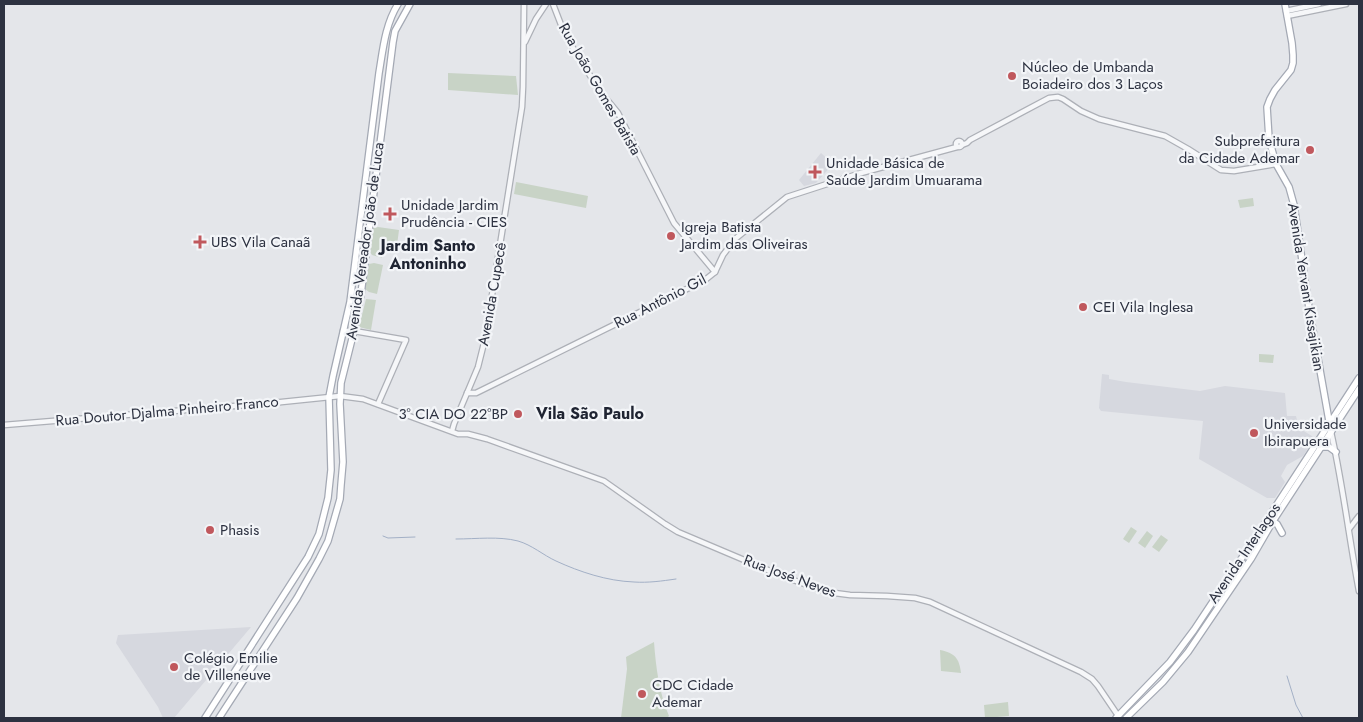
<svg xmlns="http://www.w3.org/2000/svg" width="1363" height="722" viewBox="0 0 1363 722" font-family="Jost,sans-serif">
	<rect width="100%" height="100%" fill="#e4e6ea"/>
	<g fill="#d6d8df">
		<path d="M 821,153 L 833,164 L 816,183 L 804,186 L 799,180 Z"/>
		<path d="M 1102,374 L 1109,375 L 1109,379 L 1126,382 L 1200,391 L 1225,386 L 1285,393 L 1287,416 L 1296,416 L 1299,428 L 1315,438 L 1303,456 L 1287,465 L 1281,476 L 1285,482 L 1275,498 L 1267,498 L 1199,459 L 1203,421 L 1101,411 L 1099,408 Z"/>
		<path d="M 251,627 L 174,718 L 163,718 L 158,707 L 116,643 L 118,635 Z"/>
	</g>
	<g fill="#c8d3c6">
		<path d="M 448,73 L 516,76 L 518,95 L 448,90 Z"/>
		<path d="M 516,182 L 588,196 L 586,208 L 514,194 Z"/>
		<path d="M 1253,198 L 1254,206 L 1240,208 L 1238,200 Z"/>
		<path d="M 378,227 L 399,230 L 397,245 L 384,243 L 382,258 L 372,255 L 370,252 L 373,228 Z"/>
		<path d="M 374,263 L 383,265 L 377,294 L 369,292 L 365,289 L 369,264 Z"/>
		<path d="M 366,299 L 376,300 L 371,330 L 359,327 Z"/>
		<path d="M 1259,354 L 1274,355 L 1273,363 L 1259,362 Z"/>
		<path d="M 1131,527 L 1137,531 L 1129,543 L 1123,539 Z"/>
		<path d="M 1147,531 L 1153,536 L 1145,548 L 1138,543 Z"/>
		<path d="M 1161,535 L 1168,540 L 1159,552 L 1152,547 Z"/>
		<path d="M 654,642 C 656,668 659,692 669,716 L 667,718 L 621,718 L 627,669 L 626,657 Z"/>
		<path d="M 940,650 C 955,653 959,658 961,673 L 941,671 Z"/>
		<path d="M 1008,702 L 1009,716 L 985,718 L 984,705 Z"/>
	</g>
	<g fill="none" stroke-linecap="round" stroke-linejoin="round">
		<g stroke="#a3b0c6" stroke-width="1">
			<path d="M 383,536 L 388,538 L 415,537"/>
			<path d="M 456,539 C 476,539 499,536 518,541 C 532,545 543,555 556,561 C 580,572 607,581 634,582 C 648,583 662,581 676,579"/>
			<path d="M 1287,676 L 1296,705 L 1303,718"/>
		</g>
		<defs>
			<g id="minor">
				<path d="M 553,4 L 565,35 L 599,90 L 618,113 L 674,223 L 715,272"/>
				<path d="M 1286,11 L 1319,4"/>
				<path d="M 1287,16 L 1346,4"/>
				<path d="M 525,42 L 536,19 L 546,4"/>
				<circle cx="959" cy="144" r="3"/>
				<path d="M 962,145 L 967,143 L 970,140 L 1049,98 L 1058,97 L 1063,99 L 1081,111 L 1099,119 L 1165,136 L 1188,149 L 1221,170 L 1234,171 L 1276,164"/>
				<path d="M 343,331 L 354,331 L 406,340 L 378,404"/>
				<path d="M 467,393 L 476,393 L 705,280 L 715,272 L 723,255 L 735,239 L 787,197 L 861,173 L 957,147"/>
				<path d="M 4,425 L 272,403 L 340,396 L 363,399 L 458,434 L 468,434 L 487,439 L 604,481 L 665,524 L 678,532 L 782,576 L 827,592 L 850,595 L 887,596 L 915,598 L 930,602 L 1081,672 L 1092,679 L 1098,686 L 1119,717"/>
				<path d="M 452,431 L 454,424 L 478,367 L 485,339 L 522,107 L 523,87 L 524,4"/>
				<path d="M 1331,432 C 1343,485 1349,538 1359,591"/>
				<path d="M 1349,529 L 1359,516"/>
			</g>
			<g id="major">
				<path d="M 1285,4 L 1292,43 L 1293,55 L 1293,63 L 1291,70 L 1275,90 L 1270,99 L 1267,107 L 1269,139 L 1276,164 L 1289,187 L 1294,205 L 1309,308 L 1331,432"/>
				<path d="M 1322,447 L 1329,447 L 1336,452"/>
				<path d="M 1271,520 L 1277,524 L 1282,533"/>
				<path d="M 205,718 L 308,557 L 319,534 L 328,498 L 331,470 L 329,397 L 333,376 L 350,302 L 379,73 C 383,49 385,25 398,4"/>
				<path d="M 219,718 L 297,598 L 319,559 L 328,541 L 340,499 L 341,485 L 343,462 L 340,404 L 341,383 L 354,331 L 361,294 L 393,42 L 395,31 L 410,4"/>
				<path d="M 1116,718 L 1170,662 L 1194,630 L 1259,532 L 1359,378"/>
				<path d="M 1126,718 L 1163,682 L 1188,652 L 1251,559 L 1273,521 L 1359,389"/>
			</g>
		</defs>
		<use href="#minor" stroke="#adb0b7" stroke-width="7"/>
		<use href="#major" stroke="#a4a9b4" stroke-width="8"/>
		<use href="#minor" stroke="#f6f7f9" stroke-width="4.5"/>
		<use href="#major" stroke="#fff" stroke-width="5.5"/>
	</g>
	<g fill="#c0585d" stroke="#f3f5f8" stroke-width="2">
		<circle cx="1012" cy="76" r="5"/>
		<circle cx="1310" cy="150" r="5"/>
		<path d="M812.5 164.5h5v5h5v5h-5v5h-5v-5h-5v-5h5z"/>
		<path d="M387.5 206.5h5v5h5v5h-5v5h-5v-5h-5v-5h5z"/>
		<circle cx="671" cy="236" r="5"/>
		<path d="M197.5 234.5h5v5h5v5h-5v5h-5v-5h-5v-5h5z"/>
		<circle cx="1083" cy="307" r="5"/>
		<circle cx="518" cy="414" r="5"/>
		<circle cx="1254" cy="433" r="5"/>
		<circle cx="210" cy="530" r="5"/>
		<circle cx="174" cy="667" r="5"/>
		<circle cx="642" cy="694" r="5"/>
	</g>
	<g text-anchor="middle" stroke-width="4.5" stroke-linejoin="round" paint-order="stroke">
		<g font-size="15" fill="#2d3241" stroke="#f3f5f8" text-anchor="start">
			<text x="1022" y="72">Núcleo de Umbanda<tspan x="1022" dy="17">Boiadeiro dos 3 Laços</tspan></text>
			<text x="1300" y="146" text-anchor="end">Subprefeitura<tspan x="1300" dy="17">da Cidade Ademar</tspan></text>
			<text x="826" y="168">Unidade Básica de<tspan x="826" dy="17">Saúde Jardim Umuarama</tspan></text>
			<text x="401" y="210">Unidade Jardim<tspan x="401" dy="17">Prudência - CIES</tspan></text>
			<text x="681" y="232">Igreja Batista<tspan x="681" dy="17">Jardim das Oliveiras</tspan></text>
			<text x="211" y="247">UBS Vila Canaã</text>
			<text x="1093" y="312">CEI Vila Inglesa</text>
			<text x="508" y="419" text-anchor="end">3° CIA DO 22°BP</text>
			<text x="1264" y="429">Universidade<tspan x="1264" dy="17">Ibirapuera</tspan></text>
			<text x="220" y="535">Phasis</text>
			<text x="184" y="663">Colégio Emilie<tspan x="184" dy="17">de Villeneuve</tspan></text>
			<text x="652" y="690">CDC Cidade<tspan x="652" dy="17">Ademar</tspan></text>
		</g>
		<g font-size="15" fill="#2d3241" stroke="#f3f5f8">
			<text transform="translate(600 89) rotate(60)" y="5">Rua João Gomes Batista</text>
			<text transform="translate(365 241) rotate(-82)" y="5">Avenida Vereador João de Luca</text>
			<text transform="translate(1306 287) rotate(81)" y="5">Avenida Yervant Kissajikian</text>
			<text transform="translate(492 294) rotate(-80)" y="5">Avenida Cupecê</text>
			<text transform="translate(660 301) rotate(-27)" y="5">Rua Antônio Gil</text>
			<text transform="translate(167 411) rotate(-5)" y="5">Rua Doutor Djalma Pinheiro Franco</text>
			<text transform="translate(1244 553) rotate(-56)" y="5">Avenida Interlagos</text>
			<text transform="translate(790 576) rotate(20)" y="5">Rua José Neves</text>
		</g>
		<g font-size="16" font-weight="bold" fill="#1f2432" stroke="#f3f5f8">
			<text x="428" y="251">Jardim Santo<tspan x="428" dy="18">Antoninho</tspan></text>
			<text x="590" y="419">Vila São Paulo</text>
		</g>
	</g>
	<rect width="1363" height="722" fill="none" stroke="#2d3241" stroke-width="10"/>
</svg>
